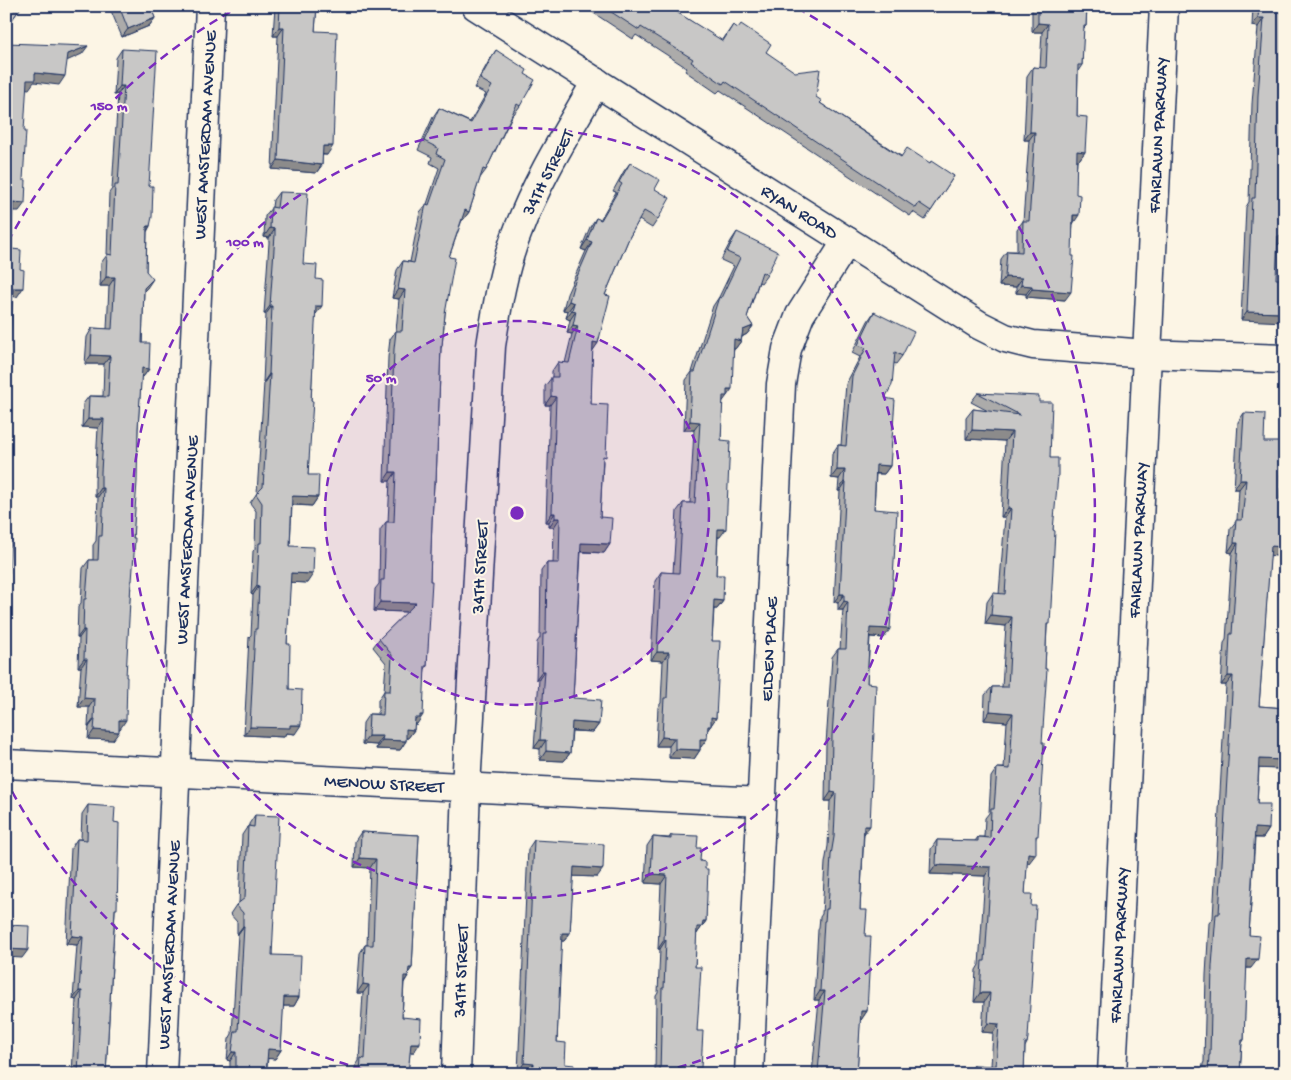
<svg xmlns="http://www.w3.org/2000/svg" width="1291" height="1080" viewBox="0 0 1291 1080" font-family="'Gochi Hand',sans-serif">
	<rect width="100%" height="100%" fill="#fcf5e5"/>
	<filter id="ink" filterUnits="userSpaceOnUse"><feTurbulence type="fractalNoise" baseFrequency=".02" numOctaves="2"/><feDisplacementMap in="SourceGraphic" scale="10" xChannelSelector="R" yChannelSelector="G"/><feConvolveMatrix kernelMatrix="1 2 1 2 8 2 1 2 1" color-interpolation-filters="sRGB"/></filter>
	<g filter="url(#ink)">
		<g fill="none" stroke-linecap="round" stroke-linejoin="round">
			<defs>
				<g id="minor">
					<path d="M 476,6 L 979,325 L 1005,338 L 1033,345 L 1146,354 L 1285,359"/>
					<path d="M 6,764 L 761,802"/>
					<path d="M 162,1074 L 210,6"/>
					<path d="M 456,1074 L 466,787 L 491,346 C 497,307 503,268 518,231 C 538,178 568,131 596,82"/>
					<path d="M 749,1074 L 781,384 L 787,349 L 800,315 L 847,241"/>
					<path d="M 1112,1074 L 1164,6"/>
				</g>
			</defs>
			<use href="#minor" stroke="#1b2f5e" stroke-width="31"/>
			<use href="#minor" stroke="#fcf5e5" stroke-width="28"/>
		</g>
		<g fill="#acabaa" stroke="#1b2f5e">
			<path d="M 6,6 L 22,6 L 6,28 Z"/>
			<path d="M 109,6 L 156,6 L 152,11 L 155,18 L 149,26 L 122,37 Z"/>
			<path d="M 275,6 L 317,6 L 315,31 L 327,155 L 322,155 L 322,165 L 316,173 L 272,169 L 278,36 L 273,36 Z"/>
			<path d="M 583,6 L 667,6 L 722,41 L 733,25 L 766,52 L 816,97 L 820,103 L 901,156 L 930,163 L 954,176 L 925,220 L 913,212 L 910,216 L 720,90 L 717,93 L 685,71 L 687,68 L 636,35 L 633,39 Z"/>
			<path d="M 1032,6 L 1087,6 L 1086,26 L 1083,29 L 1082,65 L 1078,71 L 1077,116 L 1085,152 L 1079,160 L 1077,160 L 1073,224 L 1065,300 L 1026,297 L 1026,294 L 1016,293 L 1016,287 L 999,286 L 1001,259 L 1007,251 L 1017,251 L 1017,229 L 1023,221 L 1029,140 L 1024,140 L 1027,76 L 1033,67 L 1040,68 L 1042,32 L 1032,32 Z"/>
			<path d="M 1253,6 L 1285,6 L 1277,245 L 1276,279 L 1241,320 L 1246,207 L 1249,202 L 1252,104 L 1258,27 L 1252,26 Z"/>
			<path d="M 122,49 L 149,186 L 150,226 L 147,232 L 146,271 L 147,288 L 144,291 L 142,343 L 149,369 L 143,377 L 141,377 L 138,428 L 131,584 L 120,729 L 119,729 L 113,740 L 88,739 L 89,727 L 88,727 L 89,707 L 78,707 L 81,667 L 78,667 L 79,638 L 77,638 L 78,607 L 81,603 L 83,568 L 89,560 L 93,560 L 93,545 L 96,541 L 98,497 L 95,497 L 95,481 L 98,428 L 82,427 L 83,404 L 89,396 L 103,396 L 104,364 L 85,364 L 87,337 L 92,328 L 107,329 L 109,286 L 100,286 L 101,263 L 107,255 L 109,193 L 112,189 L 118,94 L 114,95 L 116,58 Z"/>
			<path d="M 496,50 L 525,74 L 520,106 L 514,114 L 513,114 L 486,170 L 480,178 L 469,212 L 463,220 L 462,220 L 449,257 L 445,314 L 442,346 L 441,348 L 436,482 L 434,484 L 432,521 L 427,666 L 425,669 L 417,724 L 415,724 L 414,725 L 414,730 L 408,738 L 406,738 L 406,741 L 400,750 L 376,749 L 377,745 L 362,744 L 363,723 L 369,714 L 378,714 L 378,700 L 384,691 L 386,663 L 373,647 L 379,639 L 407,612 L 374,611 L 375,589 L 379,584 L 380,530 L 386,522 L 388,522 L 390,481 L 384,481 L 388,357 L 390,339 L 396,331 L 399,299 L 392,298 L 397,270 L 403,261 L 410,262 L 420,212 L 427,204 L 439,168 L 430,163 L 432,157 L 418,150 L 433,117 L 439,108 L 470,122 L 486,94 L 474,88 L 490,59 Z"/>
			<path d="M 630,163 L 655,189 L 658,219 L 652,228 L 639,220 L 629,238 L 605,295 L 598,343 L 592,351 L 591,404 L 603,462 L 600,517 L 610,544 L 604,553 L 581,552 L 573,698 L 599,724 L 593,732 L 572,731 L 570,753 L 564,761 L 540,760 L 540,749 L 534,748 L 539,679 L 536,679 L 537,642 L 540,638 L 541,571 L 547,563 L 553,563 L 554,527 L 549,527 L 549,522 L 546,522 L 550,405 L 545,405 L 545,386 L 552,377 L 552,371 L 558,362 L 565,363 L 572,334 L 567,333 L 570,320 L 566,318 L 568,311 L 563,310 L 567,294 L 586,251 L 581,249 L 590,227 L 596,218 L 600,220 L 616,192 L 613,191 L 624,171 Z"/>
			<path d="M 279,192 L 303,264 L 316,279 L 316,314 L 315,314 L 311,401 L 308,475 L 318,497 L 312,506 L 292,505 L 290,546 L 307,583 L 290,582 L 287,644 L 289,689 L 295,734 L 286,733 L 284,737 L 244,735 L 249,637 L 251,635 L 253,595 L 251,594 L 253,551 L 255,549 L 256,511 L 250,503 L 257,493 L 264,383 L 263,383 L 266,314 L 264,314 L 269,243 L 269,238 L 264,237 L 265,216 L 272,207 L 273,200 Z"/>
			<path d="M 737,232 L 767,275 L 761,283 L 759,282 L 747,317 L 753,326 L 747,334 L 742,337 L 741,341 L 735,349 L 734,349 L 726,397 L 725,397 L 722,401 L 721,440 L 720,537 L 718,537 L 716,575 L 723,601 L 717,609 L 714,609 L 712,641 L 716,718 L 707,730 L 701,747 L 700,747 L 700,750 L 694,759 L 669,758 L 669,746 L 656,746 L 658,707 L 661,703 L 663,661 L 651,660 L 655,581 L 661,572 L 673,573 L 677,511 L 683,503 L 690,503 L 694,430 L 684,430 L 686,380 L 692,372 L 713,306 L 719,297 L 734,266 L 721,260 L 731,241 Z"/>
			<path d="M 874,312 L 902,356 L 896,364 L 894,363 L 885,398 L 890,466 L 884,474 L 876,474 L 874,509 L 884,638 L 870,637 L 867,683 L 864,834 L 860,910 L 865,936 L 867,1011 L 861,1020 L 860,1020 L 857,1074 L 812,1074 L 819,1000 L 814,1000 L 818,930 L 819,927 L 820,917 L 822,914 L 825,863 L 828,846 L 830,801 L 825,801 L 826,744 L 832,657 L 838,649 L 840,649 L 843,610 L 838,610 L 838,603 L 834,602 L 840,491 L 838,491 L 839,479 L 831,478 L 832,454 L 838,445 L 841,445 L 846,384 L 860,357 L 852,353 L 868,321 Z"/>
			<path d="M 978,393 L 1039,402 L 1050,458 L 1053,530 L 1047,628 L 1036,838 L 1029,863 L 1027,862 L 1025,894 L 1027,1043 L 1025,1047 L 1024,1074 L 968,1074 L 974,1065 L 991,1066 L 993,1033 L 982,1032 L 984,1002 L 974,1002 L 976,970 L 979,965 L 985,876 L 930,874 L 931,849 L 937,840 L 975,841 L 978,837 L 984,837 L 985,818 L 989,813 L 991,777 L 997,768 L 1004,768 L 1007,722 L 984,720 L 985,695 L 992,687 L 1002,687 L 1006,626 L 985,624 L 987,602 L 993,593 L 999,594 L 1005,517 L 1001,517 L 1005,441 L 966,439 L 966,418 L 973,409 L 988,411 L 971,402 Z"/>
			<path d="M 1244,413 L 1264,442 L 1277,556 L 1270,555 L 1259,706 L 1285,708 L 1285,761 L 1279,769 L 1259,768 L 1257,804 L 1269,829 L 1263,838 L 1255,838 L 1249,935 L 1251,968 L 1246,968 L 1244,1040 L 1242,1043 L 1240,1074 L 1202,1074 L 1203,1064 L 1204,1062 L 1206,975 L 1209,923 L 1213,918 L 1226,685 L 1221,685 L 1224,643 L 1226,640 L 1232,553 L 1228,552 L 1230,529 L 1237,520 L 1239,489 L 1234,489 L 1238,422 Z"/>
			<path d="M 88,805 L 114,822 L 115,911 L 106,1074 L 72,1074 L 76,1000 L 73,999 L 77,945 L 66,944 L 71,848 L 77,839 L 81,839 L 82,814 Z"/>
			<path d="M 255,815 L 272,955 L 299,997 L 294,1006 L 283,1006 L 281,1050 L 275,1059 L 268,1058 L 266,1074 L 230,1074 L 230,1061 L 227,1060 L 229,1039 L 232,1034 L 238,934 L 237,934 L 237,922 L 230,914 L 236,905 L 239,903 L 242,835 L 248,826 L 249,826 L 249,824 Z"/>
			<path d="M 361,832 L 419,835 L 412,968 L 408,972 L 408,976 L 404,983 L 402,1017 L 414,1052 L 410,1052 L 408,1074 L 354,1074 L 355,1067 L 359,1061 L 363,993 L 357,993 L 360,953 L 365,945 L 367,945 L 370,868 L 354,867 L 355,841 Z"/>
			<path d="M 671,835 L 697,848 L 700,861 L 705,869 L 706,921 L 696,935 L 695,967 L 698,1074 L 655,1074 L 656,996 L 658,993 L 660,949 L 658,949 L 661,884 L 645,883 L 647,846 L 653,837 L 669,838 Z"/>
			<path d="M 534,840 L 597,877 L 573,876 L 570,933 L 564,941 L 561,941 L 557,1042 L 565,1064 L 574,1074 L 528,1074 L 528,1072 L 518,1072 L 528,849 Z"/>
		</g>
		<g fill="#8c8b8b" stroke="#1b2f5e">
			<path d="M 153,6 L 156,6 L 151,13 L 151,7 Z"/>
			<path d="M 155,18 L 149,26 L 122,37 L 128,29 Z"/>
			<path d="M 1258,18 L 1264,18 L 1258,27 L 1252,26 Z"/>
			<path d="M 1038,23 L 1048,24 L 1042,32 L 1032,32 Z"/>
			<path d="M 279,27 L 284,27 L 278,36 L 273,36 Z"/>
			<path d="M 88,46 L 82,54 L 62,63 L 68,54 Z"/>
			<path d="M 35,73 L 65,76 L 59,85 L 34,82 L 29,89 L 21,88 L 27,80 Z"/>
			<path d="M 120,86 L 124,86 L 118,94 L 114,95 Z"/>
			<path d="M 1030,132 L 1035,132 L 1029,140 L 1024,140 Z"/>
			<path d="M 323,146 L 333,146 L 327,155 L 317,154 Z"/>
			<path d="M 1077,151 L 1085,152 L 1079,160 L 1071,160 Z"/>
			<path d="M 278,160 L 322,165 L 316,173 L 272,169 Z"/>
			<path d="M 13,202 L 25,203 L 19,211 L 7,211 Z"/>
			<path d="M 465,210 L 469,212 L 463,220 L 459,219 Z"/>
			<path d="M 1073,215 L 1079,215 L 1073,224 Z"/>
			<path d="M 147,226 L 150,226 L 144,235 Z"/>
			<path d="M 270,228 L 275,229 L 269,238 L 264,237 Z"/>
			<path d="M 1278,236 L 1285,236 L 1285,245 L 1272,244 Z"/>
			<path d="M 587,240 L 592,242 L 586,251 L 581,249 Z"/>
			<path d="M 106,277 L 115,277 L 109,286 L 100,286 Z"/>
			<path d="M 1005,277 L 1022,278 L 1016,287 L 999,286 Z"/>
			<path d="M 153,279 L 147,288 L 138,297 L 144,288 Z"/>
			<path d="M 1021,285 L 1032,286 L 1026,294 L 1016,293 Z"/>
			<path d="M 13,288 L 23,288 L 17,297 L 7,296 Z"/>
			<path d="M 398,289 L 405,290 L 399,299 L 392,298 Z"/>
			<path d="M 1032,289 L 1071,292 L 1065,300 L 1026,297 Z"/>
			<path d="M 569,301 L 574,303 L 568,311 L 563,310 Z"/>
			<path d="M 270,306 L 272,306 L 266,314 L 264,314 Z"/>
			<path d="M 316,306 L 322,306 L 316,314 L 310,314 Z"/>
			<path d="M 572,310 L 576,311 L 570,320 L 566,318 Z"/>
			<path d="M 1247,312 L 1285,313 L 1285,322 L 1241,320 Z"/>
			<path d="M 573,325 L 578,326 L 572,334 L 567,333 Z"/>
			<path d="M 753,326 L 747,334 L 737,339 L 743,330 Z"/>
			<path d="M 734,339 L 741,341 L 735,349 L 728,348 Z"/>
			<path d="M 593,342 L 598,343 L 592,352 Z"/>
			<path d="M 91,355 L 110,356 L 104,364 L 85,364 Z"/>
			<path d="M 142,368 L 149,369 L 143,377 L 136,377 Z"/>
			<path d="M 269,374 L 270,374 L 264,383 L 263,383 Z"/>
			<path d="M 727,389 L 732,389 L 721,404 L 717,404 Z"/>
			<path d="M 551,396 L 556,397 L 550,405 L 545,405 Z"/>
			<path d="M 88,419 L 104,419 L 98,428 L 82,427 Z"/>
			<path d="M 690,421 L 700,422 L 694,430 L 684,430 Z"/>
			<path d="M 972,430 L 1012,432 L 1005,441 L 966,439 Z"/>
			<path d="M 876,465 L 890,466 L 884,474 L 870,473 Z"/>
			<path d="M 837,470 L 845,470 L 839,479 L 831,478 Z"/>
			<path d="M 390,472 L 396,472 L 390,481 L 384,481 Z"/>
			<path d="M 1240,480 L 1246,480 L 1239,489 L 1234,489 Z"/>
			<path d="M 844,482 L 846,482 L 840,491 L 838,491 Z"/>
			<path d="M 101,488 L 104,488 L 98,497 L 95,497 Z"/>
			<path d="M 292,496 L 318,497 L 312,506 L 286,504 Z"/>
			<path d="M 1008,508 L 1011,508 L 1005,517 L 1001,517 Z"/>
			<path d="M 552,513 L 555,513 L 549,522 L 546,522 Z"/>
			<path d="M 555,518 L 560,518 L 554,527 L 549,527 Z"/>
			<path d="M 718,529 L 726,529 L 720,537 L 712,537 Z"/>
			<path d="M 581,543 L 610,544 L 604,553 L 575,551 Z"/>
			<path d="M 1234,543 L 1238,543 L 1232,553 L 1228,552 Z"/>
			<path d="M 1271,546 L 1283,547 L 1277,556 L 1264,555 Z"/>
			<path d="M 291,573 L 313,574 L 307,583 L 285,582 Z"/>
			<path d="M 257,586 L 259,586 L 253,595 L 251,594 Z"/>
			<path d="M 840,594 L 844,594 L 838,603 L 834,602 Z"/>
			<path d="M 714,600 L 723,601 L 717,609 L 709,609 Z"/>
			<path d="M 844,601 L 848,602 L 843,610 L 838,610 Z"/>
			<path d="M 380,602 L 416,603 L 410,612 L 374,611 Z"/>
			<path d="M 991,615 L 1012,617 L 1006,626 L 985,624 Z"/>
			<path d="M 870,628 L 890,629 L 884,638 L 864,636 Z"/>
			<path d="M 83,630 L 85,630 L 79,638 L 77,638 Z"/>
			<path d="M 657,652 L 669,652 L 663,661 L 651,660 Z"/>
			<path d="M 84,659 L 87,659 L 81,667 L 78,667 Z"/>
			<path d="M 542,671 L 545,671 L 539,679 L 536,679 Z"/>
			<path d="M 1228,676 L 1233,676 L 1226,685 L 1221,685 Z"/>
			<path d="M 84,698 L 95,699 L 89,707 L 78,707 Z"/>
			<path d="M 990,711 L 1013,713 L 1007,722 L 984,720 Z"/>
			<path d="M 420,715 L 423,715 L 417,724 L 415,724 L 414,726 L 415,718 Z"/>
			<path d="M 711,717 L 716,718 L 705,734 Z"/>
			<path d="M 94,719 L 95,719 L 89,727 L 88,727 Z"/>
			<path d="M 119,720 L 126,720 L 120,729 L 113,728 Z"/>
			<path d="M 572,722 L 599,724 L 593,732 L 566,730 Z"/>
			<path d="M 290,725 L 301,725 L 295,734 L 286,733 L 284,737 L 244,735 L 250,727 Z"/>
			<path d="M 406,729 L 414,730 L 408,738 L 400,738 Z"/>
			<path d="M 94,730 L 119,732 L 113,740 L 88,739 Z"/>
			<path d="M 368,736 L 383,736 L 377,745 L 362,744 Z"/>
			<path d="M 662,737 L 675,738 L 669,746 L 656,746 Z"/>
			<path d="M 700,739 L 707,739 L 701,747 L 694,748 Z"/>
			<path d="M 382,740 L 406,741 L 400,750 L 376,749 Z"/>
			<path d="M 540,740 L 546,740 L 540,749 L 534,748 Z"/>
			<path d="M 675,749 L 700,750 L 694,759 L 669,758 Z"/>
			<path d="M 546,751 L 570,753 L 564,761 L 540,760 Z"/>
			<path d="M 1259,759 L 1285,760 L 1285,761 L 1279,769 L 1253,768 Z"/>
			<path d="M 831,792 L 836,793 L 830,801 L 825,801 Z"/>
			<path d="M 864,826 L 870,826 L 864,834 Z"/>
			<path d="M 1255,828 L 1269,829 L 1263,838 L 1249,837 Z"/>
			<path d="M 1028,853 L 1036,854 L 1029,863 L 1021,862 Z"/>
			<path d="M 360,858 L 376,859 L 370,868 L 354,867 Z"/>
			<path d="M 936,865 L 991,867 L 985,876 L 930,874 Z"/>
			<path d="M 574,867 L 603,869 L 597,877 L 568,876 Z"/>
			<path d="M 651,874 L 667,875 L 661,884 L 645,883 Z"/>
			<path d="M 703,921 L 706,921 L 696,935 L 697,927 Z"/>
			<path d="M 243,926 L 244,926 L 238,934 L 237,934 Z"/>
			<path d="M 562,933 L 570,933 L 564,941 L 556,941 Z"/>
			<path d="M 72,936 L 83,937 L 77,945 L 66,944 Z"/>
			<path d="M 664,940 L 666,940 L 660,949 L 658,949 Z"/>
			<path d="M 6,949 L 28,950 L 22,958 L 6,957 Z"/>
			<path d="M 1247,959 L 1258,959 L 1251,968 L 1240,968 Z"/>
			<path d="M 409,968 L 412,968 L 406,976 L 408,976 L 402,985 L 398,985 Z"/>
			<path d="M 363,984 L 369,985 L 363,993 L 357,993 Z"/>
			<path d="M 79,991 L 82,991 L 76,1000 L 73,999 Z"/>
			<path d="M 820,991 L 825,991 L 819,1000 L 814,1000 Z"/>
			<path d="M 980,993 L 990,993 L 984,1002 L 974,1002 Z"/>
			<path d="M 284,997 L 299,997 L 294,1006 L 278,1006 Z"/>
			<path d="M 861,1011 L 867,1011 L 861,1020 L 855,1019 Z"/>
			<path d="M 988,1023 L 999,1024 L 993,1033 L 982,1032 Z"/>
			<path d="M 411,1043 L 420,1043 L 414,1052 L 405,1052 Z"/>
			<path d="M 268,1049 L 281,1050 L 275,1059 L 262,1058 Z"/>
			<path d="M 232,1052 L 236,1052 L 230,1061 L 227,1060 Z"/>
			<path d="M 524,1063 L 534,1064 L 528,1072 L 518,1072 Z"/>
		</g>
		<g fill="#c8c7c6" stroke="#1b2f5e">
			<path d="M 6,6 L 22,6 L 11,21 L 6,18 Z"/>
			<path d="M 119,6 L 153,6 L 151,7 L 155,18 L 128,29 Z"/>
			<path d="M 280,6 L 317,6 L 315,31 L 337,32 L 333,146 L 323,146 L 322,165 L 278,160 L 284,27 L 279,27 Z"/>
			<path d="M 602,6 L 667,6 L 723,41 L 733,25 L 738,28 L 741,24 L 771,44 L 766,52 L 795,72 L 820,69 L 816,97 L 822,101 L 820,103 L 901,157 L 907,148 L 930,163 L 931,161 L 954,176 L 931,211 L 919,203 L 916,208 L 725,81 L 723,84 L 691,62 L 693,59 L 641,27 L 639,30 Z"/>
			<path d="M 1038,6 L 1087,6 L 1086,26 L 1084,26 L 1082,65 L 1078,65 L 1077,116 L 1087,117 L 1085,152 L 1077,151 L 1076,194 L 1080,195 L 1079,215 L 1073,215 L 1072,256 L 1074,256 L 1071,292 L 1032,289 L 1032,286 L 1021,285 L 1022,278 L 1005,277 L 1007,251 L 1022,252 L 1023,221 L 1029,221 L 1035,132 L 1030,132 L 1033,67 L 1046,68 L 1048,24 L 1038,23 Z"/>
			<path d="M 1259,6 L 1285,6 L 1285,236 L 1278,236 L 1276,279 L 1285,279 L 1285,313 L 1247,312 L 1252,198 L 1255,198 L 1258,95 L 1264,18 L 1258,18 Z"/>
			<path d="M 6,43 L 88,46 L 68,54 L 65,76 L 35,73 L 35,80 L 27,80 L 24,131 L 26,131 L 23,180 L 26,180 L 25,203 L 13,202 L 12,249 L 21,250 L 20,269 L 24,270 L 23,288 L 13,288 L 8,377 L 6,377 Z"/>
			<path d="M 122,49 L 157,51 L 149,186 L 153,186 L 152,217 L 150,226 L 147,226 L 146,271 L 153,279 L 144,288 L 142,343 L 150,343 L 149,369 L 142,368 L 138,428 L 137,482 L 133,538 L 135,538 L 134,554 L 132,581 L 131,581 L 126,677 L 127,677 L 126,720 L 119,720 L 119,732 L 94,730 L 95,719 L 94,719 L 95,699 L 84,698 L 87,659 L 84,659 L 85,630 L 83,630 L 84,599 L 86,599 L 89,560 L 98,560 L 99,536 L 102,536 L 104,488 L 101,488 L 101,472 L 104,419 L 88,419 L 89,396 L 108,397 L 110,356 L 91,355 L 92,328 L 112,329 L 115,277 L 106,277 L 107,254 L 112,255 L 115,185 L 118,185 L 124,86 L 120,86 Z"/>
			<path d="M 496,50 L 527,70 L 525,74 L 535,80 L 520,106 L 517,104 L 486,170 L 483,169 L 469,212 L 465,210 L 449,257 L 455,258 L 445,314 L 442,346 L 441,346 L 436,482 L 434,482 L 432,521 L 430,581 L 432,581 L 427,666 L 425,666 L 423,715 L 420,715 L 420,718 L 415,718 L 414,730 L 406,729 L 406,741 L 382,740 L 383,736 L 368,736 L 369,714 L 383,715 L 384,691 L 390,691 L 392,655 L 379,639 L 416,603 L 380,602 L 381,580 L 384,580 L 386,522 L 394,522 L 396,472 L 390,472 L 394,349 L 396,331 L 402,331 L 405,290 L 398,289 L 403,261 L 414,263 L 426,204 L 429,205 L 445,159 L 436,154 L 438,148 L 424,141 L 439,108 L 471,123 L 492,86 L 480,79 Z"/>
			<path d="M 630,163 L 660,180 L 655,189 L 670,198 L 658,219 L 644,211 L 629,238 L 605,295 L 610,296 L 598,343 L 593,342 L 591,404 L 608,405 L 606,457 L 603,456 L 600,517 L 612,518 L 610,544 L 581,543 L 573,698 L 601,700 L 599,724 L 572,722 L 570,753 L 546,751 L 546,740 L 540,740 L 545,671 L 542,671 L 543,634 L 546,634 L 547,563 L 559,563 L 560,518 L 555,518 L 555,513 L 552,513 L 556,397 L 551,396 L 551,377 L 558,377 L 558,362 L 569,363 L 578,326 L 573,325 L 576,311 L 572,310 L 574,303 L 569,301 L 573,286 L 592,242 L 587,240 L 596,218 L 601,220 L 622,184 L 619,182 Z"/>
			<path d="M 279,192 L 308,193 L 303,264 L 317,265 L 316,279 L 323,280 L 322,306 L 316,306 L 311,401 L 313,401 L 308,475 L 319,475 L 318,497 L 292,496 L 290,546 L 314,547 L 313,574 L 291,573 L 287,644 L 290,644 L 289,689 L 302,690 L 301,725 L 290,725 L 290,728 L 250,727 L 255,629 L 257,629 L 259,586 L 257,586 L 259,543 L 261,543 L 262,503 L 256,494 L 263,487 L 270,374 L 269,374 L 272,306 L 270,306 L 275,235 L 275,229 L 270,228 L 271,207 L 277,208 Z"/>
			<path d="M 737,232 L 778,252 L 767,275 L 762,272 L 747,317 L 753,326 L 743,330 L 741,341 L 734,339 L 732,389 L 727,389 L 727,396 L 723,396 L 721,440 L 730,441 L 726,529 L 718,529 L 716,575 L 724,575 L 723,601 L 714,600 L 712,641 L 720,641 L 716,718 L 711,717 L 711,726 L 708,726 L 707,739 L 700,739 L 700,750 L 675,749 L 675,738 L 662,737 L 664,698 L 667,698 L 669,652 L 657,652 L 661,572 L 679,573 L 683,503 L 695,503 L 700,422 L 690,421 L 692,372 L 695,372 L 719,297 L 721,298 L 740,258 L 727,252 Z"/>
			<path d="M 874,312 L 914,332 L 902,356 L 895,352 L 892,385 L 885,398 L 895,400 L 890,466 L 876,465 L 874,509 L 897,511 L 890,629 L 870,628 L 867,683 L 876,684 L 870,826 L 864,826 L 860,910 L 867,910 L 865,936 L 871,936 L 867,1011 L 861,1011 L 857,1074 L 821,1074 L 821,1073 L 818,1072 L 825,991 L 820,991 L 824,921 L 825,921 L 826,909 L 828,909 L 831,855 L 834,837 L 836,793 L 831,792 L 832,736 L 838,649 L 846,649 L 848,602 L 844,601 L 844,594 L 840,594 L 846,482 L 844,482 L 845,470 L 837,470 L 838,445 L 846,446 L 852,376 L 866,348 L 858,345 Z"/>
			<path d="M 978,393 L 1039,396 L 1039,402 L 1052,402 L 1050,458 L 1058,458 L 1058,475 L 1053,530 L 1055,531 L 1050,624 L 1047,624 L 1045,669 L 1047,669 L 1042,743 L 1044,743 L 1038,836 L 1036,836 L 1036,854 L 1028,853 L 1025,894 L 1032,894 L 1031,906 L 1036,906 L 1028,1038 L 1027,1043 L 1025,1043 L 1024,1074 L 974,1074 L 974,1065 L 996,1066 L 999,1024 L 988,1023 L 990,993 L 980,993 L 982,961 L 985,961 L 991,867 L 936,865 L 937,840 L 978,841 L 978,837 L 990,838 L 991,809 L 994,809 L 997,768 L 1010,769 L 1013,713 L 990,711 L 992,687 L 1008,687 L 1012,617 L 991,615 L 993,593 L 1005,594 L 1011,508 L 1008,508 L 1012,432 L 972,430 L 973,409 L 1020,415 Z"/>
			<path d="M 1244,413 L 1265,414 L 1264,442 L 1283,442 L 1280,499 L 1285,500 L 1285,527 L 1283,547 L 1271,546 L 1259,706 L 1285,708 L 1285,760 L 1259,759 L 1257,804 L 1270,804 L 1269,829 L 1255,828 L 1249,935 L 1260,936 L 1258,959 L 1247,959 L 1244,1040 L 1242,1040 L 1240,1074 L 1208,1074 L 1209,1055 L 1210,1055 L 1212,966 L 1216,914 L 1219,914 L 1233,676 L 1228,676 L 1230,634 L 1232,634 L 1238,543 L 1234,543 L 1236,520 L 1242,520 L 1246,480 L 1240,480 Z"/>
			<path d="M 6,533 L 11,533 L 9,573 L 6,573 Z"/>
			<path d="M 88,805 L 115,807 L 114,822 L 119,823 L 117,909 L 115,909 L 106,1074 L 78,1074 L 82,991 L 79,991 L 83,937 L 72,936 L 77,839 L 87,840 Z"/>
			<path d="M 255,815 L 279,816 L 272,955 L 301,956 L 299,997 L 284,997 L 281,1050 L 268,1049 L 266,1074 L 236,1074 L 236,1052 L 232,1052 L 235,1031 L 238,1031 L 244,926 L 243,926 L 243,913 L 236,905 L 245,898 L 248,826 L 254,827 Z"/>
			<path d="M 361,832 L 419,835 L 412,968 L 409,968 L 408,976 L 404,976 L 402,1017 L 421,1019 L 420,1043 L 411,1043 L 408,1074 L 360,1074 L 361,1058 L 365,1059 L 369,985 L 363,984 L 365,945 L 373,945 L 376,859 L 360,858 Z"/>
			<path d="M 671,835 L 698,836 L 697,848 L 701,848 L 700,861 L 705,862 L 705,869 L 708,869 L 706,921 L 703,921 L 702,927 L 697,927 L 695,967 L 701,967 L 697,1031 L 703,1031 L 701,1068 L 698,1068 L 698,1074 L 660,1074 L 662,988 L 664,988 L 666,940 L 664,940 L 667,875 L 651,874 L 653,837 L 671,839 Z"/>
			<path d="M 534,840 L 604,844 L 603,869 L 574,867 L 570,933 L 562,933 L 557,1042 L 566,1043 L 565,1064 L 574,1065 L 574,1074 L 533,1074 L 534,1064 L 524,1063 Z"/>
			<path d="M 6,925 L 29,926 L 28,950 L 6,949 Z"/>
		</g>
	</g>
	<circle cx="517" cy="513" r="192" fill="#7b2cbf" fill-opacity=".12"/>
	<g fill="none" stroke="#7b2cbf" stroke-width="2.5" stroke-dasharray="9 6">
		<circle cx="517" cy="513" r="192"/>
		<circle cx="517" cy="513" r="385"/>
		<path d="M377 1073A577 577 0 0 1 8 784M8 242A577 577 0 0 1 237 8M797 8A577 577 0 0 1 657 1073"/>
	</g>
	<g text-anchor="middle" stroke-width="4" stroke-linejoin="round" paint-order="stroke">
		<g font-size="18" fill="#1b2f5e" stroke="#fcf5e5">
			<text transform="translate(204 135) rotate(-87)" y="6">WEST AMSTERDAM AVENUE</text>
			<text transform="translate(1157 135) rotate(-87)" y="6">FAIRLAWN PARKWAY</text>
			<text transform="translate(547 172) rotate(-63)" y="6">34TH STREET</text>
			<text transform="translate(800 211) rotate(32)" y="6">RYAN ROAD</text>
			<text transform="translate(186 540) rotate(-87)" y="6">WEST AMSTERDAM AVENUE</text>
			<text transform="translate(1137 540) rotate(-87)" y="6">FAIRLAWN PARKWAY</text>
			<text transform="translate(479 567) rotate(-87)" y="6">34TH STREET</text>
			<text transform="translate(768 649) rotate(-87)" y="6">ELDEN PLACE</text>
			<text transform="translate(384 783) rotate(3)" y="6">MENOW STREET</text>
			<text transform="translate(168 945) rotate(-87)" y="6">WEST AMSTERDAM AVENUE</text>
			<text transform="translate(1118 945) rotate(-87)" y="6">FAIRLAWN PARKWAY</text>
			<text transform="translate(460 971) rotate(-88)" y="6">34TH STREET</text>
		</g>
	</g>
	<circle cx="517" cy="513" r="8" fill="#7b2cbf" stroke="#fcf5e5" stroke-width="2.5"/>
	<g font-size="15" text-anchor="middle" font-weight="bold" fill="#7b2cbf" stroke="#fcf5e5" stroke-width="4" stroke-linejoin="round" paint-order="stroke">
		<text x="109" y="110">150 m</text>
		<text x="245" y="246">100 m</text>
		<text x="381" y="382">50 m</text>
	</g>
	<rect width="1291" height="1080" fill="none" stroke="#fcf5e5" stroke-width="25"/>
	<rect x="12" y="12" width="1266" height="1055" fill="none" stroke="#1b2f5e" stroke-width="2" filter="url(#ink)"/>
</svg>
